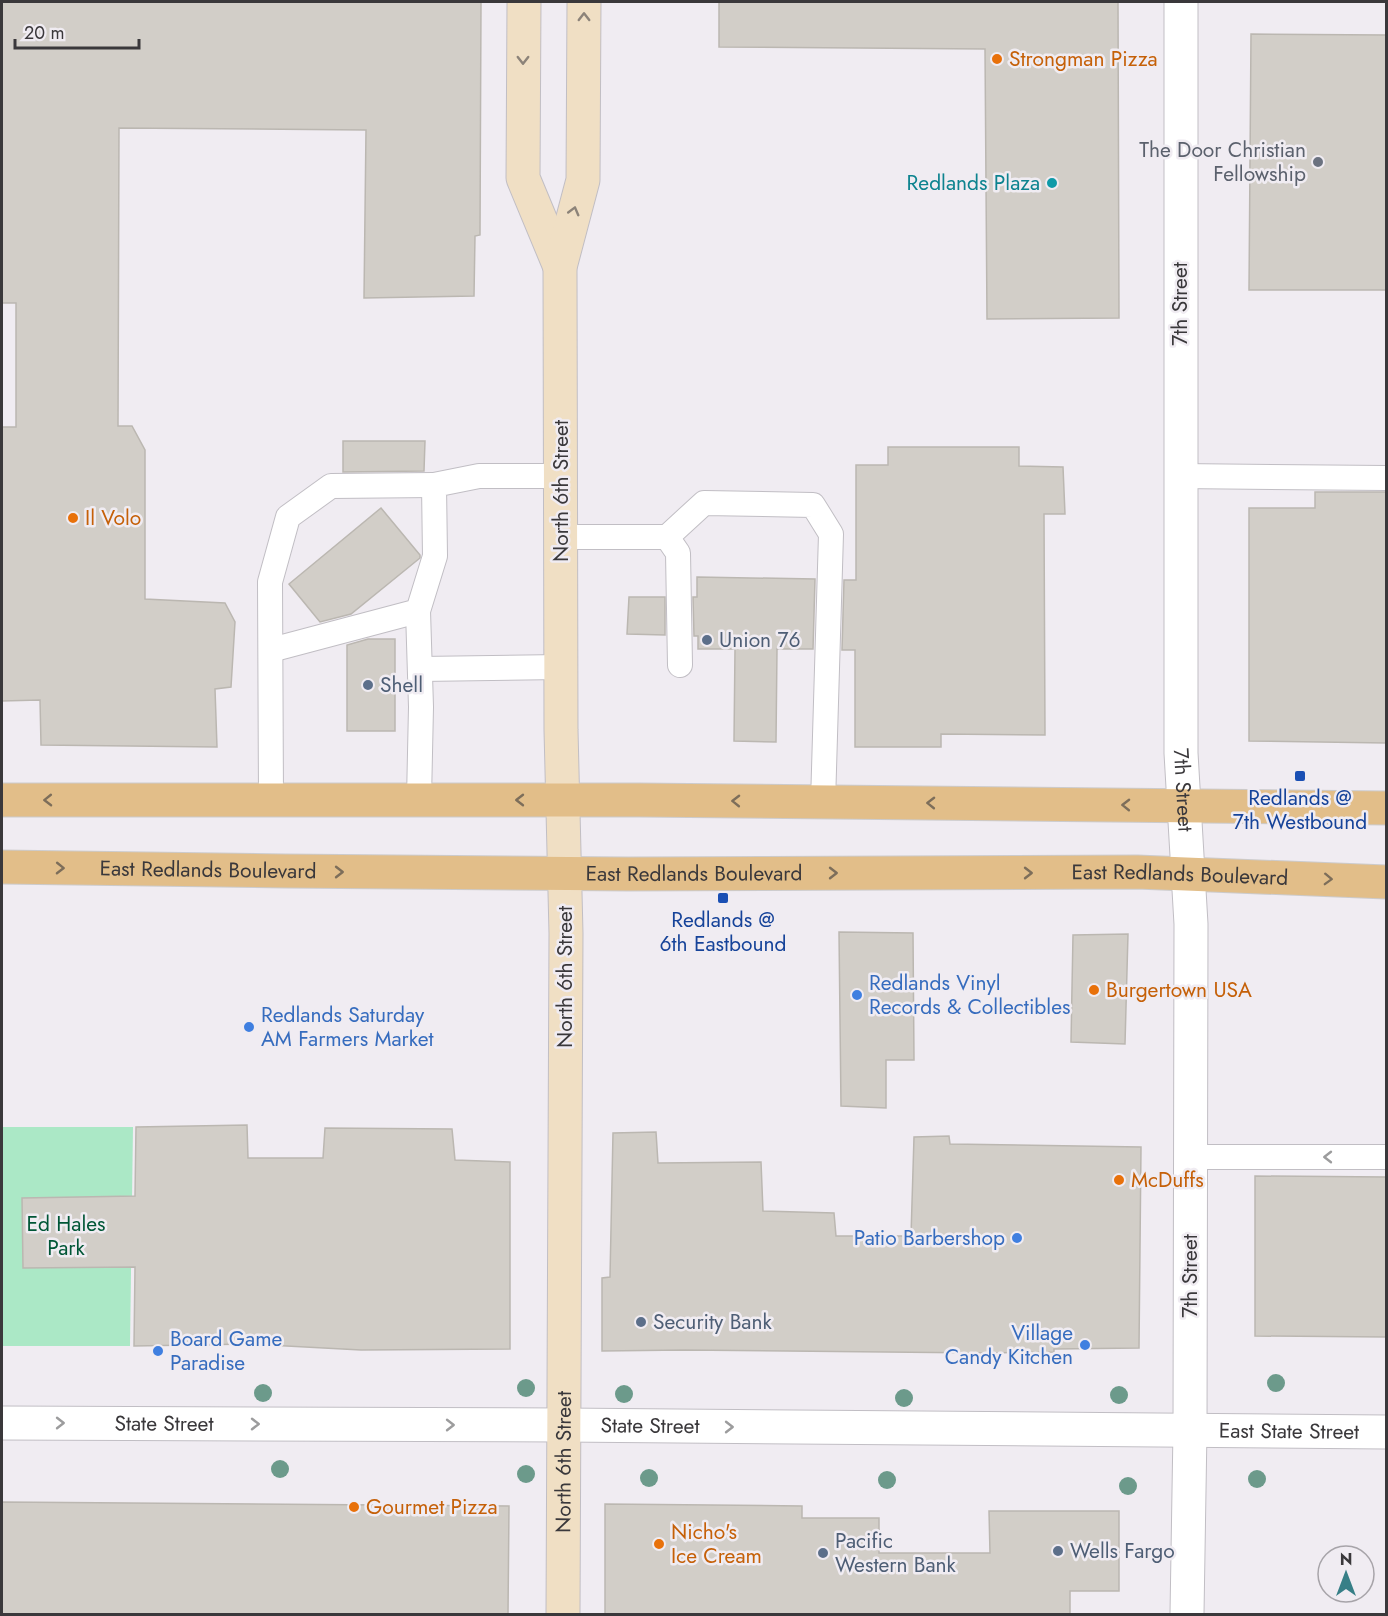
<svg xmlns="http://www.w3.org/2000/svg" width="1388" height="1616" viewBox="0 0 1388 1616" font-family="Jost,sans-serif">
	<rect width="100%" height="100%" fill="#f0ecf2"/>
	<path fill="#abe8c6" d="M 2,1127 L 133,1127 L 130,1346 L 2,1346 Z"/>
	<g fill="#d2cec8" stroke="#bbb7b1" stroke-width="1.5">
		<path d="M 2,2 L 481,2 L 480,235 L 475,236 L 474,296 L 364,298 L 366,130 L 119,128 L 118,426 L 132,426 L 145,450 L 145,599 L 225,603 L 235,622 L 231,687 L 215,689 L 217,747 L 41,745 L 40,700 L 2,701 L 2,427 L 16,427 L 16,303 L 2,303 Z"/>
		<path d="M 719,2 L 1118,2 L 1119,318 L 987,319 L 985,49 L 719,47 Z"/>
		<path d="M 1251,34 L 1386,35 L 1386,290 L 1249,290 Z"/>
		<path d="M 343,441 L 425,441 L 424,471 L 343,472 Z"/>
		<path d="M 888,447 L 1019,447 L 1019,466 L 1063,467 L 1065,514 L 1044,514 L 1045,735 L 941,734 L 941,747 L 855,747 L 855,650 L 842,650 L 844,580 L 856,580 L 856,465 L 888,465 Z"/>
		<path d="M 1315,492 L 1386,492 L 1386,743 L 1249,741 L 1249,508 L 1315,508 Z"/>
		<path d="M 381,508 L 420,555 L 420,558 L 351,614 L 320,622 L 289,584 Z"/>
		<path d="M 697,577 L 815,579 L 813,649 L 777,649 L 776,742 L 734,741 L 735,649 L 698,649 L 698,636 L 694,636 L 693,597 L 697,597 Z"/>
		<path d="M 629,597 L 665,597 L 665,635 L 627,634 Z"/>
		<path d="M 368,639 L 395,639 L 395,731 L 347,731 L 347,645 Z"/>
		<path d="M 839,932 L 913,933 L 914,1060 L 886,1060 L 886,1108 L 841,1106 Z"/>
		<path d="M 1128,934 L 1125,1044 L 1071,1042 L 1073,935 Z"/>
		<path d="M 247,1125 L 248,1158 L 323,1158 L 325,1128 L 452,1129 L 455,1160 L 510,1162 L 510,1349 L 361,1350 L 249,1344 L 134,1346 L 135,1267 L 23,1268 L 22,1198 L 135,1196 L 136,1127 Z"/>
		<path d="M 656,1132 L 658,1163 L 761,1162 L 763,1211 L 834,1213 L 836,1236 L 911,1236 L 914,1137 L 949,1136 L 950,1144 L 1141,1147 L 1139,1348 L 1054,1349 L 1054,1352 L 984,1353 L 684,1350 L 602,1351 L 602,1278 L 610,1277 L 613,1133 Z"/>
		<path d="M 1255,1176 L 1386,1177 L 1386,1337 L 1255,1336 Z"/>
		<path d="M 2,1502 L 509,1506 L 508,1614 L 2,1614 Z"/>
		<path d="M 605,1504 L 802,1506 L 802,1518 L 879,1518 L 879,1553 L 990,1553 L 989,1511 L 1119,1511 L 1119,1591 L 1070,1591 L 1070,1614 L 605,1614 Z"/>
	</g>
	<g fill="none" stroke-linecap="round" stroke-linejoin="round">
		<defs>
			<g id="lane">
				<path d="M 1179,476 L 1386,478"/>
				<path d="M 560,537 L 667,537 L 704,503 L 813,505 L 831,534 L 823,803"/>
				<path d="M 667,537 L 678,553 L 680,665"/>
				<path d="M 418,611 L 421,707 L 419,799"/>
				<path d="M 271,650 L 418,611 L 435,556 L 434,485 L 479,476 L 560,476"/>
				<path d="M 420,669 L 561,667"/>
				<path d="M 271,799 L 270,582 L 288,517 L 331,486 L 434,485"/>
				<path d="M 1191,1157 L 1386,1157"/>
			</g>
			<g id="street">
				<path id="s1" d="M 1181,2 L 1181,753 L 1191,924 L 1190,1430 L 1187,1614"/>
				<path id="s2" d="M 2,1423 L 562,1425 L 1386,1432"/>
			</g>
			<g id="secondary">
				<path d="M 524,2 L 523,178 L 560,267"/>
				<path id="s3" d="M 563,1614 L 566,933 L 561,730 L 560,267 L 583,180 L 584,2"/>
			</g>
			<g id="primary">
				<path d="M 2,800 L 639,800 L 1386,808"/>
				<path id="s4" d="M 2,867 L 285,871 L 628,874 L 1137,872 L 1386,882"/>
			</g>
		</defs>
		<use href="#lane" stroke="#c1bec4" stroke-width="26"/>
		<use href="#street" stroke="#c1bec4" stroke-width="35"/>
		<use href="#secondary" stroke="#c1bec4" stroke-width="35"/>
		<use href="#primary" stroke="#cccbcc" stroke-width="35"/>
		<use href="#lane" stroke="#fff" stroke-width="24"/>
		<use href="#street" stroke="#fff" stroke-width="33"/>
		<use href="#secondary" stroke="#f0dfc4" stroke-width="33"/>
		<use href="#primary" stroke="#e2be89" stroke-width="33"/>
	</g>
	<g fill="#6c9a8b">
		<circle cx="1276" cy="1383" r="9"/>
		<circle cx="526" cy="1388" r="9"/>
		<circle cx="263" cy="1393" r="9"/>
		<circle cx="624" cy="1394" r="9"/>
		<circle cx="1119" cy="1395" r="9"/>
		<circle cx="904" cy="1398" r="9"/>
		<circle cx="280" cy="1469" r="9"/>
		<circle cx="526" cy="1474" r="9"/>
		<circle cx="649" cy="1478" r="9"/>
		<circle cx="1257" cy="1479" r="9"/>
		<circle cx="887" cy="1480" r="9"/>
		<circle cx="1128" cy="1486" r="9"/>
	</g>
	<defs><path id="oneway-chevron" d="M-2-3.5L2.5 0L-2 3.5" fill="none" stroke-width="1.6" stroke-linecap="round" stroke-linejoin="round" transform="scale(1.5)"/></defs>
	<g stroke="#8c8379">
		<use href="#oneway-chevron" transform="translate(584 17) rotate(-90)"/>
		<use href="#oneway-chevron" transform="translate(523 60) rotate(90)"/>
		<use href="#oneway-chevron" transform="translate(574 211) rotate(-75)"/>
	</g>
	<g stroke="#7d6e5a">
		<use href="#oneway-chevron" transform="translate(48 800) rotate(179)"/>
		<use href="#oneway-chevron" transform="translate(520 800) rotate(180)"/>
		<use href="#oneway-chevron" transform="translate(736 801) rotate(-179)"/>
		<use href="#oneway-chevron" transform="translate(931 803) rotate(-179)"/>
		<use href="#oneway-chevron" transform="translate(1126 805) rotate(-179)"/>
		<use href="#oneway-chevron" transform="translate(60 868) rotate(1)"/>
		<use href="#oneway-chevron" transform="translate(339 872)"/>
		<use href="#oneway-chevron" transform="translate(833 873)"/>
		<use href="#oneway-chevron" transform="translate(1028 873)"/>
		<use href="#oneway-chevron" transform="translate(1328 879) rotate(2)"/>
	</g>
	<g stroke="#9c9c9d">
		<use href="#oneway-chevron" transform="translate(1328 1157) rotate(180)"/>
		<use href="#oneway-chevron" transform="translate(60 1423)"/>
		<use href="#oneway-chevron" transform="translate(255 1424)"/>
		<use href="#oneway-chevron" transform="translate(450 1425)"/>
		<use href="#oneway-chevron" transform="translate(729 1427)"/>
	</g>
	<g fill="#e8710a" stroke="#f0ecf2" stroke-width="2">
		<circle cx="997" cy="59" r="6"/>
		<circle cx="73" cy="518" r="6"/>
		<circle cx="1094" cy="990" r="6"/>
		<circle cx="1119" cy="1180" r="6"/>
		<circle cx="354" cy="1507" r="6"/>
		<circle cx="659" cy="1544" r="6"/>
	</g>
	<circle fill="#6b7280" stroke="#f0ecf2" stroke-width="2" cx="1318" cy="162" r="6"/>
	<circle fill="#0f9aa8" stroke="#f0ecf2" stroke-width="2" cx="1052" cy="183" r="6"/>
	<g fill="#5c6f8a" stroke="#f0ecf2" stroke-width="2">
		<circle cx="707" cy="640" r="6"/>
		<circle cx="368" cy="685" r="6"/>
		<circle cx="641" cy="1322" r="6"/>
		<circle cx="1058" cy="1551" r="6"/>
		<circle cx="823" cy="1553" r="6"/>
	</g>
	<g fill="#1a4fb4" stroke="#f0ecf2" stroke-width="2">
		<rect x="1294" y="770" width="12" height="12" rx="3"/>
		<rect x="717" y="892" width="12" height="12" rx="3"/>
	</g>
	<g fill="#3f7fe0" stroke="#f0ecf2" stroke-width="2">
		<circle cx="857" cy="995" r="6"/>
		<circle cx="249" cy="1027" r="6"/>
		<circle cx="1017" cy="1238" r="6"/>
		<circle cx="1085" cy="1345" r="6"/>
		<circle cx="158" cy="1351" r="6"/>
	</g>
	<g text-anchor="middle" stroke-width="5" stroke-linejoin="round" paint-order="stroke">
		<g font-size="21" fill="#c56008" stroke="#f0ecf2" text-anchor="start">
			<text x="1009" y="66">Strongman Pizza</text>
			<text x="85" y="525">Il Volo</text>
			<text x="1106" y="997">Burgertown USA</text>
			<text x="1131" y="1187">McDuffs</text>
			<text x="366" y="1514">Gourmet Pizza</text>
			<text x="671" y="1539">Nicho's<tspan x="671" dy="24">Ice Cream</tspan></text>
		</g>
		<g font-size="21" fill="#5b616d" stroke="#f0ecf2" text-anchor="end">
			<text x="1306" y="157">The Door Christian<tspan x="1306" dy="24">Fellowship</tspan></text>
		</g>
		<g font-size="21" fill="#0d838f" stroke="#f0ecf2" text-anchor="end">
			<text x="1040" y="190">Redlands Plaza</text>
		</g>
		<g font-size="21" fill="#3a383b" stroke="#f0ecf2">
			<text transform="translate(1180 304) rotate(-90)" y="7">7th Street</text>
			<text transform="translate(561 491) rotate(-90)" y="7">North 6th Street</text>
			<text dy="7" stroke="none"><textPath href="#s1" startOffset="788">7th Street</textPath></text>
			<text dy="7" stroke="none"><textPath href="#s4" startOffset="206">East Redlands Boulevard</textPath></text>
			<text dy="7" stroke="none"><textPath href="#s4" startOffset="692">East Redlands Boulevard</textPath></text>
			<text dy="7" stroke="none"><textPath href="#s4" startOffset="1178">East Redlands Boulevard</textPath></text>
			<text transform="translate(565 977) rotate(-90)" y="7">North 6th Street</text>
			<text transform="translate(1190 1276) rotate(-90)" y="7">7th Street</text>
			<text dy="7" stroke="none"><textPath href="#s2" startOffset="162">State Street</textPath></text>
			<text dy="7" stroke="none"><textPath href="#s2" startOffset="648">State Street</textPath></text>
			<text dy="7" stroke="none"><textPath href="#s2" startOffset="1287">East State Street</textPath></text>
			<text dy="7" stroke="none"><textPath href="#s3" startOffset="152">North 6th Street</textPath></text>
		</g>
		<g font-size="21" fill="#4e5e75" stroke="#f0ecf2" text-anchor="start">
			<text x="719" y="647">Union 76</text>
			<text x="380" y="692">Shell</text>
			<text x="653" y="1329">Security Bank</text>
			<text x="835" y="1548">Pacific<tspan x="835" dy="24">Western Bank</tspan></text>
			<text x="1070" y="1558">Wells Fargo</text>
		</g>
		<g font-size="21" fill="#164399" stroke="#f0ecf2">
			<text x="1300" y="805">Redlands @<tspan x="1300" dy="24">7th Westbound</tspan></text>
			<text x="723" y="927">Redlands @<tspan x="723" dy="24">6th Eastbound</tspan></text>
		</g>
		<g font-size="21" fill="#366cbe" stroke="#f0ecf2" text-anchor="start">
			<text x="869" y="990">Redlands Vinyl<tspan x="869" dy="24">Records &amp; Collectibles</tspan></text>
			<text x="261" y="1022">Redlands Saturday<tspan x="261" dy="24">AM Farmers Market</tspan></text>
			<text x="1005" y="1245" text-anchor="end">Patio Barbershop</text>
			<text x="1073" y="1340" text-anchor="end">Village<tspan x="1073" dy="24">Candy Kitchen</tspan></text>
			<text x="170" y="1346">Board Game<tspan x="170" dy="24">Paradise</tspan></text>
		</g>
		<g font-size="21" fill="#005636" stroke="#f0ecf2">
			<text x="66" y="1231">Ed Hales<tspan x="66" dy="24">Park</tspan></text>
		</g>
	</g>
	<rect width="1388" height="1616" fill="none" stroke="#3a383b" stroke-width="6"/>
	<g transform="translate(1346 1574)"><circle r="28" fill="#f0ecf2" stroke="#a7a4a9" stroke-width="1.5"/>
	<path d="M0-4.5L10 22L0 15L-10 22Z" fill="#377f87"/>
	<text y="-9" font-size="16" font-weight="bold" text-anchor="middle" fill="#3a383b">N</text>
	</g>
	<path d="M15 39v9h124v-9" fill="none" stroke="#3a383b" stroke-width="3"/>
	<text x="24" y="39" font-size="18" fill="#3a383b" stroke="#f0ecf2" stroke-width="4.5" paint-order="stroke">20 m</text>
</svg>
